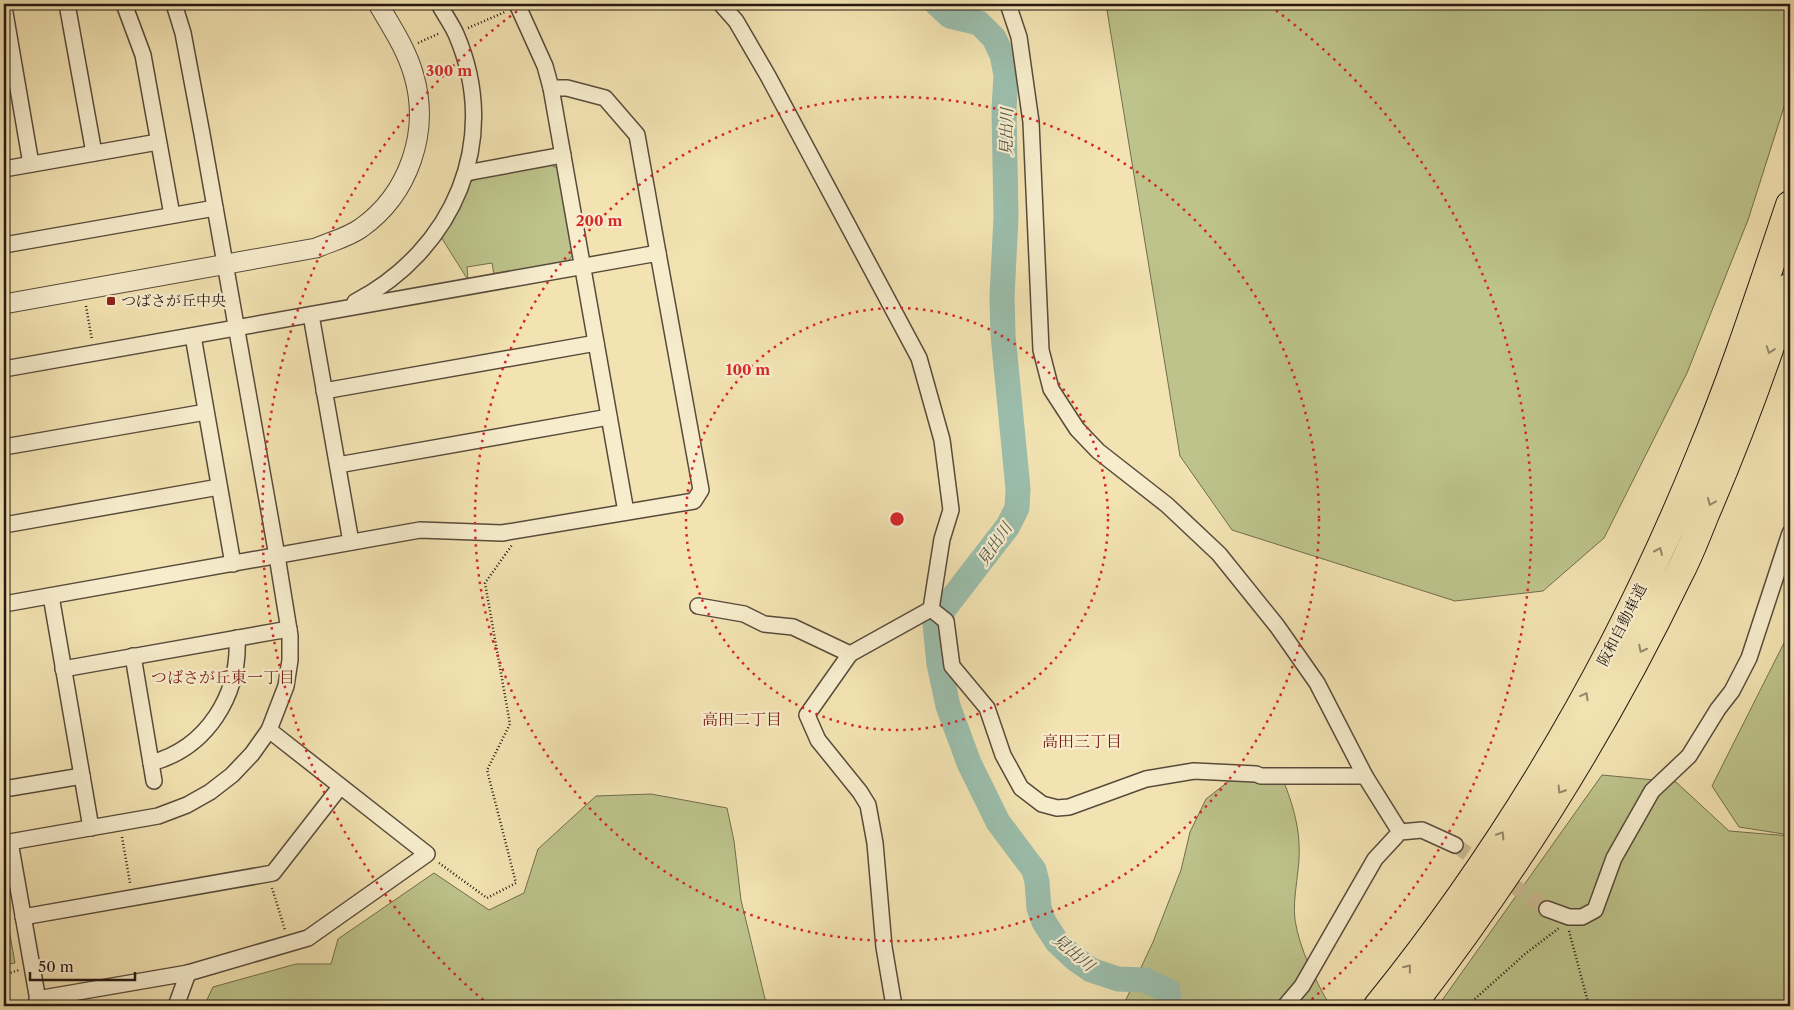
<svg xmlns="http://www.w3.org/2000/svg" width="1794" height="1010" viewBox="0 0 1794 1010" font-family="'Libre Caslon Text','Noto Serif JP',serif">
	<rect width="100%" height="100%" fill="#f3e3b2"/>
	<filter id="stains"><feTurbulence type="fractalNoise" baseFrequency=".004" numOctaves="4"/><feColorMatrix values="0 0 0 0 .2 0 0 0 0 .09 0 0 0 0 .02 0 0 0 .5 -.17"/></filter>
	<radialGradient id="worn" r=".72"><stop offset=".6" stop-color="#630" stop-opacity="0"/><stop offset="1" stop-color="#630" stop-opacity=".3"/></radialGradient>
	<g fill="#bdc38b" stroke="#716e4f">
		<path d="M 1106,4 L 1790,4 L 1790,88 L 1748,220 L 1687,373 L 1604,538 L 1543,591 L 1455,601 L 1232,530 L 1180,456 Z"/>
		<path d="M 551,165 L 557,168 L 573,255 L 567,262 L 494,275 L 492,263 L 467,267 L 468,280 L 441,237 L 452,220 L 463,198 L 468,184 L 476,178 Z"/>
		<path d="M 1790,634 L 1790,835 L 1739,827 L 1712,786 L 1787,637 Z"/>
		<path d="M 1602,775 L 1676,782 L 1729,831 L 1790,836 L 1790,1006 L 1438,1006 Z"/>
		<path d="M 1233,778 L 1283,780 C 1291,799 1298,822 1299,843 C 1301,868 1292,896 1295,920 C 1300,951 1315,979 1330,1006 L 1123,1006 L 1153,942 L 1181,870 L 1190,832 L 1206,799 Z"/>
		<path d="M 651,794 L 727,808 L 734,841 L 741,900 L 766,1003 L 763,1006 L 204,1006 L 213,987 L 296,964 L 331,964 L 338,939 L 434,873 L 489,910 L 524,893 L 538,849 L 596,796 Z"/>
		<path d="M 4,901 L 15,963 L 4,965 Z"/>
	</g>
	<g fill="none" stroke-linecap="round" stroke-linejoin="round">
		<path stroke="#9bbeac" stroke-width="25" d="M 937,4 L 950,16 L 979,23 L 994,38 L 1002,55 L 1006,75 L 1004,109 L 1006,217 L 1002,297 L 1003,335 L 1018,489 L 1017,508 L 1008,526 L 944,609 L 935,624 L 939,664 L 948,706 L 969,763 L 998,822 L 1034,870 L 1037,882 L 1039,908 L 1044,922 L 1057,942 L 1074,958 L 1091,970 L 1118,979 L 1145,980 L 1168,991 L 1169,1006"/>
		<path stroke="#caba92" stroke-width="15" stroke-dasharray="15 8" stroke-linecap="butt" d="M 1455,845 L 1547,909"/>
		<defs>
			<g id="minor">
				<path d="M 67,4 L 94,153"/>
				<path d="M 124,4 L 143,55 L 172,215"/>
				<path d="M 517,4 L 545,66 L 551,88 L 626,512"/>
				<path d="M 721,4 L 736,21 L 768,76 L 919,358 L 942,440 L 951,510 L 942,539 L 931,609"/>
				<path d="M 1008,4 L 1019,37 L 1031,122 L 1041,350 L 1051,389 L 1077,429 L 1098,451 L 1167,505 L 1219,554 L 1277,626 L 1317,683 L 1365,776 L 1400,832"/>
				<path d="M 4,7 L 31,164"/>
				<path d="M 551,88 L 567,88 L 605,98 L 637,135 L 658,253"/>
				<path d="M 4,169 L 158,142"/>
				<path d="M 466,173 L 563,155"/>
				<path d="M 4,245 L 215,208"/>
				<path d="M 355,302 C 454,250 502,140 456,34 C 451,23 444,14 439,4"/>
				<path d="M 311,315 L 351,542"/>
				<path d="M 193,336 L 233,564"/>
				<path d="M 4,369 L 658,253 L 701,490 L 694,501 L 502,533 L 420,530 L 4,604"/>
				<path d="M 324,391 L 596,343"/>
				<path d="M 4,447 L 206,412"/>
				<path d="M 338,465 L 609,417"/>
				<path d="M 4,525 L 219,487"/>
				<path d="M 51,596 L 91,828"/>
				<path d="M 698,606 L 744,614 L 764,624 L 793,627 L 850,654"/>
				<path d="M 931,609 L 946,621 L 952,666 L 987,708 L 1003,755 L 1021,788 L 1042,804 L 1057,808 L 1069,807 L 1146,779 L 1194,771 L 1256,774 L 1261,776 L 1365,776"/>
				<path d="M 133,656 L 151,763 C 207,748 240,695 237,638"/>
				<path d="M 63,669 L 289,629"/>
				<path d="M 151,763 L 154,781"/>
				<path d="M 4,786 L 4,789 L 82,776"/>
				<path d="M 10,842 L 39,1006"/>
				<path d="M 4,843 L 158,816 L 187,805 L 210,792 L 232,775 L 252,754 L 269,730 L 286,686 L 290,660 L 290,636 L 277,556 L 202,134 L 183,33 L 174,4"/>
				<path d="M 1547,909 L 1569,917 L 1582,917 L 1595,910 L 1614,858 L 1652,791 L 1689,756 L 1718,709 L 1732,691 L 1749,658 L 1790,533"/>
				<path d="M 23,917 L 273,873 L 340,787"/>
				<path d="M 188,973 L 308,938 L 427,854 L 269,730"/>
				<path d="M 37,999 L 188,973 L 176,1006"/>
				<path d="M 894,1006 L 884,947 L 875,843 L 868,805 L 860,792 L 818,740 L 807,715 L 850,654 L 931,609"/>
				<path d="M 1285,1006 L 1302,986 L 1375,859 L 1400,832 L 1422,830 L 1455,845"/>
			</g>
			<path id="tertiary" d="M 4,304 L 316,248 C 330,242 349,237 361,228 C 409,194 430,132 414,76 C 407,50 391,26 378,4"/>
			<g id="motorway">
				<path d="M 1378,1006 C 1512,840 1621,652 1701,454 C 1735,373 1762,288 1790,205"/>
				<path d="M 1411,1006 C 1515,871 1605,728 1679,574 C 1689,555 1697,534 1705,514 C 1737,440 1765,364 1790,287"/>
			</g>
		</defs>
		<use href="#minor" stroke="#584b3b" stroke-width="18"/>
		<use href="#tertiary" stroke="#584b3b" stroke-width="21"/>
		<use href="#motorway" stroke="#251813" stroke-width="30"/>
		<g stroke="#251813" stroke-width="2.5" stroke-dasharray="1 2.5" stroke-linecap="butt">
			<path d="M 468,28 L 505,12"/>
			<path d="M 418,43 L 440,33"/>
			<path d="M 86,306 L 92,340"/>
			<path d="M 122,837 L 130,883"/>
			<path d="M 439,863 L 487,898 L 516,883 L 487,770 L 510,724 L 485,583 L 512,545"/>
			<path d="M 272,888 L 285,930"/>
			<path d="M 1569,931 L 1589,1006"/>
			<path d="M 4,975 L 19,970"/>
			<path d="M 1467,1006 L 1525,954 L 1559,928"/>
		</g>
		<use href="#minor" stroke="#f7edcd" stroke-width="15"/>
		<use href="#tertiary" stroke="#f7edcd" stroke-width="19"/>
		<use href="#motorway" stroke="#f3e3b2" stroke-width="28"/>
	</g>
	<defs><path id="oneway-chevron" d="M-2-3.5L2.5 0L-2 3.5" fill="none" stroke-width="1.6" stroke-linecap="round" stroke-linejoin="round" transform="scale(1.25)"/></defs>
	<g stroke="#96886a">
		<use href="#oneway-chevron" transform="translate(1770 350) rotate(110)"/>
		<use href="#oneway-chevron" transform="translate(1711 502) rotate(113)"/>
		<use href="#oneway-chevron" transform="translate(1659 551) rotate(-66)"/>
		<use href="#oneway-chevron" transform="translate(1642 649) rotate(117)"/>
		<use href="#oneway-chevron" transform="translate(1585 696) rotate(-61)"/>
		<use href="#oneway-chevron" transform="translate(1561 790) rotate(122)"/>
		<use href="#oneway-chevron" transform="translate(1501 835) rotate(-58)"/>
		<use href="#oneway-chevron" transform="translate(1408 968) rotate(-51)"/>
	</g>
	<g fill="none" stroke="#d62828" stroke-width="2.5" stroke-dasharray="2.5 5">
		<circle cx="897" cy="519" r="211"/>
		<circle cx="897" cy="519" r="422"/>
		<path d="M489 1005A634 634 0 0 1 524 6M1270 6A634 634 0 0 1 1305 1005"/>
	</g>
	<rect fill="#8f2418" stroke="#f7edcd" stroke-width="2" x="106" y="296" width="10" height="10" rx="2.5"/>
	<g text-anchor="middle" stroke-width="4.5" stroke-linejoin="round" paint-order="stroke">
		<g font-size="15" fill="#251813" stroke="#f7edcd" text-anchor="start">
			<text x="121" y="306">つばさが丘中央</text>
		</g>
		<g font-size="15" fill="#251813" stroke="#f7edcd">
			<text transform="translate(1622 625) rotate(-63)" y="5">阪和自動車道</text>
		</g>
		<g font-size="16" font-style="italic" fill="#4e5249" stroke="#f7edcd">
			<text transform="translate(1006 132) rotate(-89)" y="6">見出川</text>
			<text transform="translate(994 544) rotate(-55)" y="6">見出川</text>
			<text transform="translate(1074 952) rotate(40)" y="6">見出川</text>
		</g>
		<g font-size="16" fill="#7a1f14" stroke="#f7edcd">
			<text x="223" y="683">つばさが丘東一丁目</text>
			<text x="742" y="725">高田二丁目</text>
			<text x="1082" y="747">高田三丁目</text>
		</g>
	</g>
	<circle cx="897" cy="519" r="8" fill="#d62828" stroke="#f7edcd" stroke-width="2.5"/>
	<g font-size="15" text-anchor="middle" font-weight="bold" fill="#d62828" stroke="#f7edcd" stroke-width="4.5" stroke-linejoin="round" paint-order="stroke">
		<text x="449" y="76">300 m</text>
		<text x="599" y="226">200 m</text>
		<text x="748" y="375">100 m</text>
	</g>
	<rect width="1794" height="1010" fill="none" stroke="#f3e3b2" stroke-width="20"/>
	<rect x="5" y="5" width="1784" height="1000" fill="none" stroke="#251813" stroke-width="2.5"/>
	<rect x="10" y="10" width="1774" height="990" fill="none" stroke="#251813"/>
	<path d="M30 972v8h105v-8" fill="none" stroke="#251813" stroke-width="2.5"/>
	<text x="38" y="972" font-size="15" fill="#251813" stroke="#f7edcd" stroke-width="4" paint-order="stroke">50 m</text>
	<rect width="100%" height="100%" filter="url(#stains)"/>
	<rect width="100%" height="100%" fill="url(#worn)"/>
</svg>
